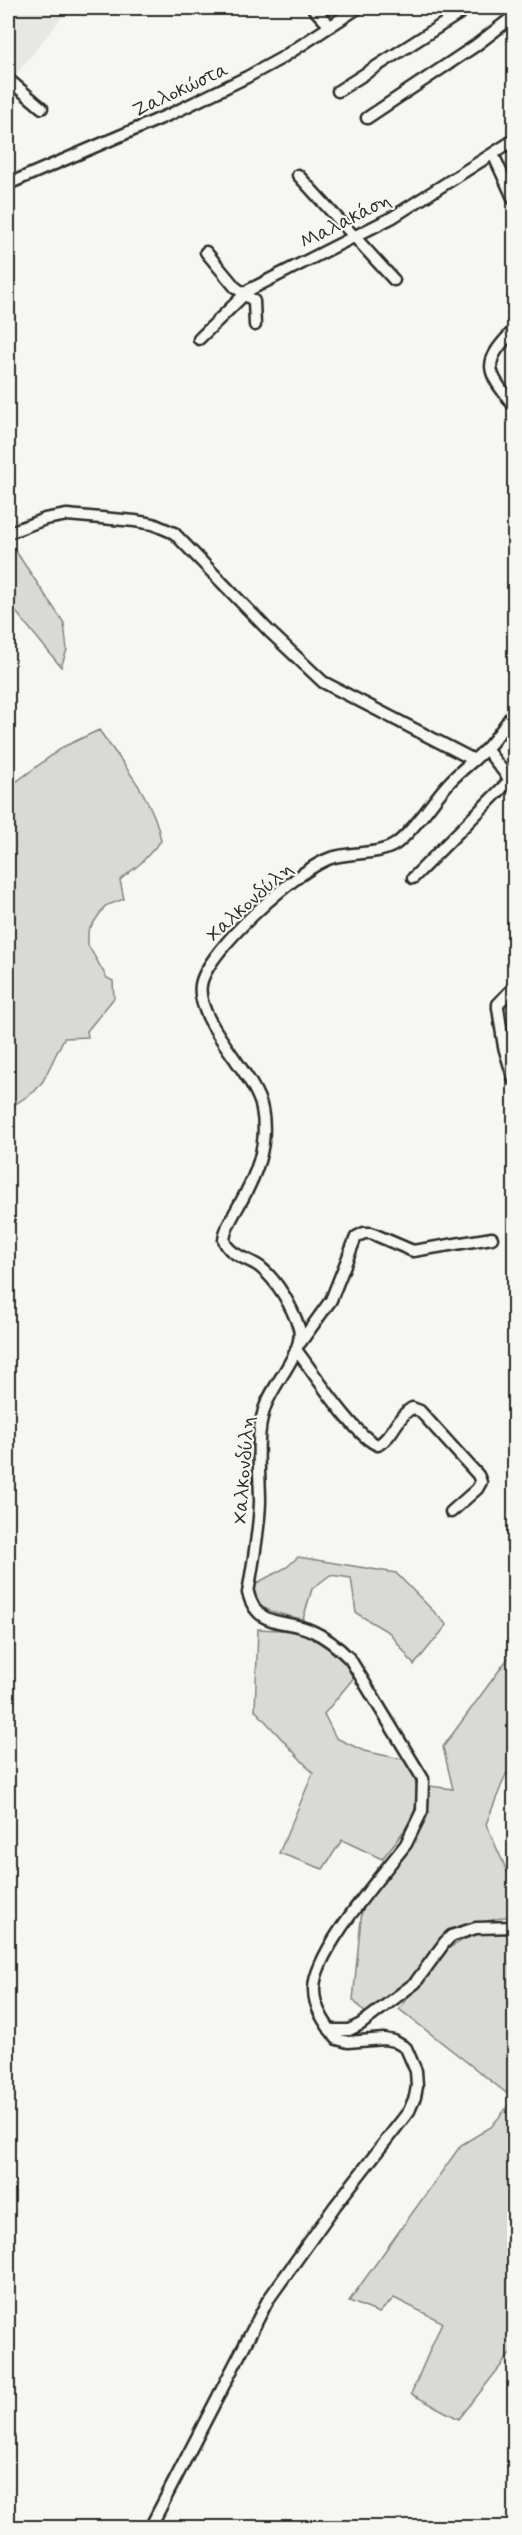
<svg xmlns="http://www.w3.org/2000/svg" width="522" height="2535" viewBox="0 0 522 2535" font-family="Mynerve,sans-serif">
	<rect width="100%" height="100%" fill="#f6f6f2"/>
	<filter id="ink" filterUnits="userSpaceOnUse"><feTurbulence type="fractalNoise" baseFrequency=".0167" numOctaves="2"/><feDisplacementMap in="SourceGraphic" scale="12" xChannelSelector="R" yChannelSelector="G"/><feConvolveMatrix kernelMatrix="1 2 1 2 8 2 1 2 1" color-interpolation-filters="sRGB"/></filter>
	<g filter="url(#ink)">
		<path fill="#e7e7e3" d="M 8,8 L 69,8 L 15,76 L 8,70 Z"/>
		<g fill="#d9d9d5" stroke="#828280" stroke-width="1.5">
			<path d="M 13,547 L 64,623 L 67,650 L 61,667 L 8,602 L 8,548 Z"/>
			<path d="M 99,730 C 122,763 155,800 161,841 L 141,863 L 120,880 L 124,899 L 105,906 L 88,931 L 88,945 L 107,978 L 113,981 L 114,998 L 87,1031 L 88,1037 L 64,1038 L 43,1081 L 35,1091 L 8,1109 L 8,788 L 63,747 Z"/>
			<path d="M 298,1557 L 396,1573 L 447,1625 L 414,1665 L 390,1633 L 356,1613 L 351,1578 L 330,1575 L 312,1589 L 303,1619 C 282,1614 251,1613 253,1585 L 287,1567 Z"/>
			<path d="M 258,1629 L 301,1631 L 329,1648 L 356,1675 L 324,1714 L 336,1738 L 364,1751 L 406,1760 C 432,1802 408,1826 382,1859 L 342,1840 L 323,1869 L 279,1853 L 313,1773 L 255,1710 Z"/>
			<path d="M 514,1650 L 514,1771 L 506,1774 L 486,1824 L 514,1887 L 514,1915 L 457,1928 L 441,1939 L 411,1982 L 366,2014 L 353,2000 L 362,1909 L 408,1849 L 425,1821 L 430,1786 L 453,1789 L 443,1747 Z"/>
			<path d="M 483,1929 L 514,1936 L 514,2099 L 399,2009 L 443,1951 Z"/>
			<path d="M 514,2099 L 514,2349 L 459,2419 L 411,2394 L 442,2322 L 394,2298 L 379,2313 L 349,2301 L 461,2145 L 491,2127 Z"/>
		</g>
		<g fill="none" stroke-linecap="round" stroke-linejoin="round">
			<defs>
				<g id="minor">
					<path d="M 313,8 L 330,26"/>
					<path d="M 8,79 L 42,108"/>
					<path d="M 338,91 L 468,8"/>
					<path d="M 367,118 L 475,46 L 514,16"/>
					<path d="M 493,154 L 514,200"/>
					<path d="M 298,175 L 394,280"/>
					<path d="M 8,184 L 173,113 L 247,77 L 280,59 L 358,8"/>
					<path d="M 206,252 L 235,287 L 254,301 L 255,325"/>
					<path d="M 514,330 C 481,364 486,370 514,406"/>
					<path d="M 199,339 L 249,290 L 393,217 L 514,140"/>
					<path d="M 8,533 L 45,519 L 67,515 L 135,521 L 153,524 L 174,533 L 269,631 L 323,682 L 474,760"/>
					<path d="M 486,749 L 514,785"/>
					<path d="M 413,878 L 510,780"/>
					<path d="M 514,987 L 498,1004 L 498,1008 L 504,1047 L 514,1080"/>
					<path d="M 300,1343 L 331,1300 L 356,1237 L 364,1233 L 371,1233 L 413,1251 L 492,1238"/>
					<path d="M 297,1351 C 314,1373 356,1438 378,1445 C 394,1436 397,1416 412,1408 L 420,1411 L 478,1475 L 481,1482 L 477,1489 L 451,1512"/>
					<path d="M 330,2030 L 349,2030 L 361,2024 L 415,1983 L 445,1942 L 451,1936 L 476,1928 L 514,1927"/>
					<path d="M 150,2528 L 268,2300 L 335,2206 L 409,2111 L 415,2097 L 417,2086 L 416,2071 L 406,2048 L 394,2041 L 384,2039 L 348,2042 L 337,2039 C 326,2025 314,2008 314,1990 C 313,1952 383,1874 406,1844 L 422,1811 L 423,1779 L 350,1659 C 339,1648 326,1637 312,1631 C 286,1618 258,1630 248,1593 C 253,1563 259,1532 260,1502 C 260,1473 255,1439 264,1410 C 271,1385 305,1352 299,1328 C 292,1307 278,1281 260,1267 C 248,1258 229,1256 224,1240 C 225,1228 232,1218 238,1207 C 256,1176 269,1145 262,1109 C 256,1074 195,1022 201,985 C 206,951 299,868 331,858 C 351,851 380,856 397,843 C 416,828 431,803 447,785 C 459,771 474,761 487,748 C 497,737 506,724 514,712"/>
				</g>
				<path id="primary" d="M 511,8 L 514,11"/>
			</defs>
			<use href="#minor" stroke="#2b2b2b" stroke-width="15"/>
			<use href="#primary" stroke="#2b2b2b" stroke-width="22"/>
			<use href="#minor" stroke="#f6f6f2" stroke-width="10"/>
			<use href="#primary" stroke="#f6f6f2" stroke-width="18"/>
		</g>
	</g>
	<g text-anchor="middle" stroke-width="4.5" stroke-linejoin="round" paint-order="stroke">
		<g font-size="20" fill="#2b2b2b" stroke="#f6f6f2">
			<text transform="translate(180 89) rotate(-25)" y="7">Ζαλοκώστα</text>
			<text transform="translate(345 220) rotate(-27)" y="7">Μαλακάση</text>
			<text transform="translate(249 901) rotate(-42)" y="7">Χαλκονδύλη</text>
			<text transform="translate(243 1470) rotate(-86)" y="7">Χαλκονδύλη</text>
		</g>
	</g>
	<rect width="522" height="2535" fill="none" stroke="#f6f6f2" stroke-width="30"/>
	<rect x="15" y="15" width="492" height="2505" fill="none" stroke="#2b2b2b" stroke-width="2" filter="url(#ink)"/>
</svg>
